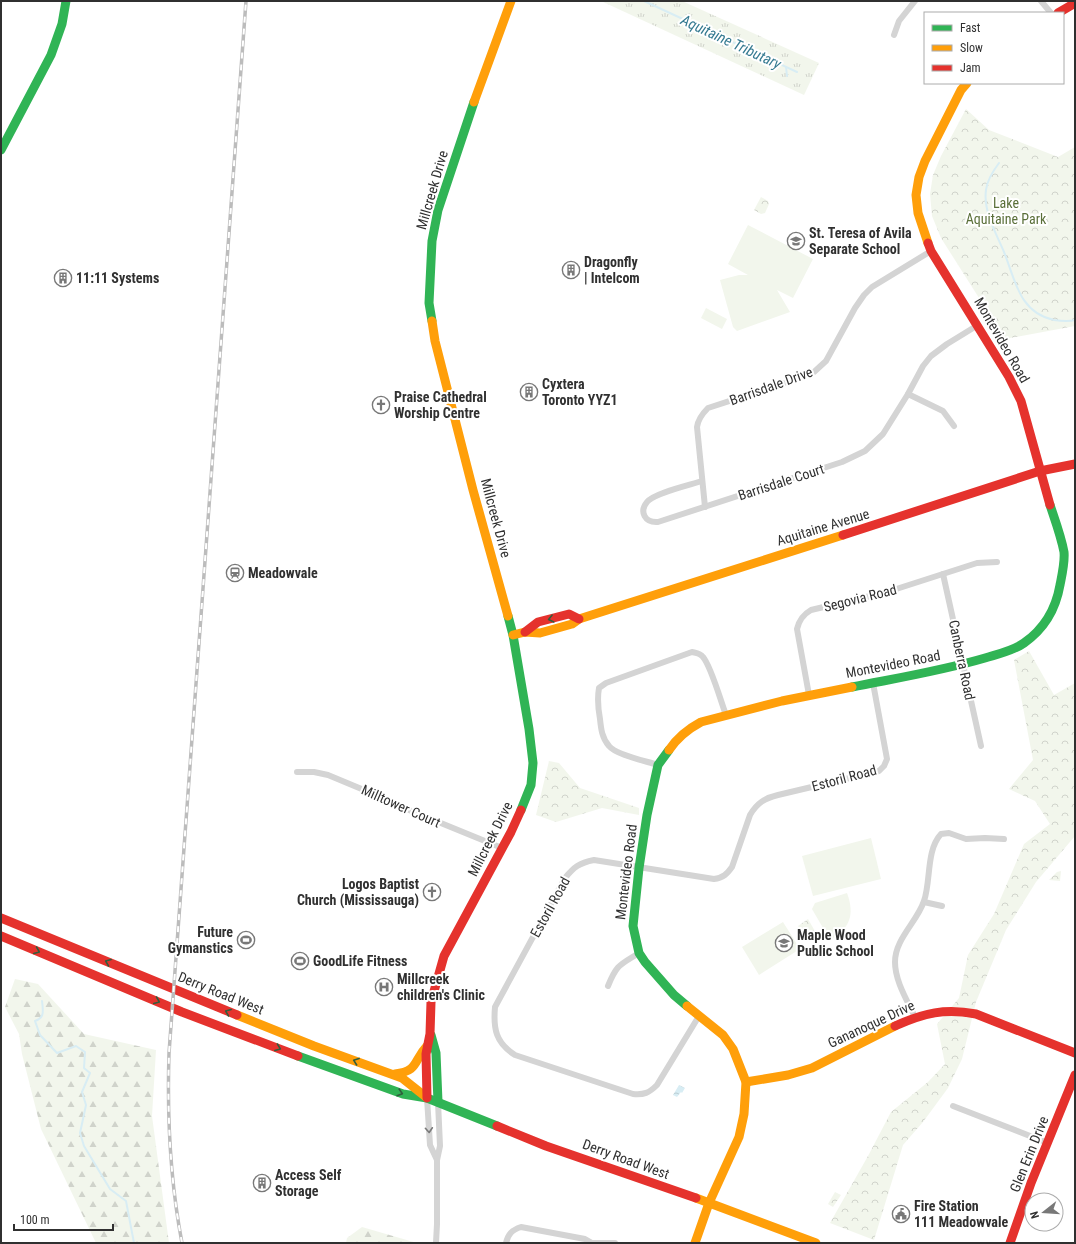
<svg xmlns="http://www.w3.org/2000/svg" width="1076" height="1244" viewBox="0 0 1076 1244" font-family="'Roboto Condensed',sans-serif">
	<defs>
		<pattern id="grass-tufts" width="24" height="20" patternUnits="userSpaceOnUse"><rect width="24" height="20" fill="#f2f6ec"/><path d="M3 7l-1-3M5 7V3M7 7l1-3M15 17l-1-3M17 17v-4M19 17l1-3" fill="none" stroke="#d0d3cb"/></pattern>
		<pattern id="forest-firs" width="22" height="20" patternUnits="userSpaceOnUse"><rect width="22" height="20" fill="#f2f6ec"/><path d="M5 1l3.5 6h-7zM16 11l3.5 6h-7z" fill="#d0d3cb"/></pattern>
		<pattern id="park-crowns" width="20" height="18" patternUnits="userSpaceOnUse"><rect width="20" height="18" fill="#f2f6ec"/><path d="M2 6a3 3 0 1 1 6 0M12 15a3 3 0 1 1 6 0" fill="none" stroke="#d0d3cb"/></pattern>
		<pattern id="water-waves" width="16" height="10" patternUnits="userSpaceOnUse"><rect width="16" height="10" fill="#d8edf4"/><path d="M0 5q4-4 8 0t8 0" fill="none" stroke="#baccd2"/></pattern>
	</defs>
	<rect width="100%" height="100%" fill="#fff"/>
	<path fill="url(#grass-tufts)" d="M 601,1 L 682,1 L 819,63 L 804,95 Z"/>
	<g fill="url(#forest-firs)">
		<path d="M 15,979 L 38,984 L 84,1034 L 156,1050 L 152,1116 L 169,1243 L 96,1243 L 41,1129 L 22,1054 L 19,1034 L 5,1007 Z"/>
		<path d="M 362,1227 L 417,1243 L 346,1243 L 347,1238 Z"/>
	</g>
	<g fill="url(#park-crowns)">
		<path d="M 966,109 L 989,130 L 1058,157 L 1075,147 L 1075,326 L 1005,339 L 941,238 L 932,216 L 930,194 L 933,175 L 941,156 Z"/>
		<path d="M 761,197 L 768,201 L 769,204 L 765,213 L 761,214 L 754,210 Z"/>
		<path d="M 1029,651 L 1054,695 L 1075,683 L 1075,836 L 1036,882 L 1006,930 L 976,1002 L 962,1059 L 948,1088 L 923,1122 L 903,1145 L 874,1240 L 830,1223 L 868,1156 L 891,1112 L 928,1082 L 945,1064 L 937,1024 L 959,998 L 968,955 L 994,914 L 1024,844 L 1050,824 L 1035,801 L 1009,789 L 1033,760 L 1014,660 Z"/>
		<path d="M 549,761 L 559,763 L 580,788 L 639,808 L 639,815 L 602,808 L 556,822 L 536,815 Z"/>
		<path d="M 1061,871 L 1060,881 L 1049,880 L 1057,872 Z"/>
		<path d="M 808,919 L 816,933 L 806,939 L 798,926 Z"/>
		<path d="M 835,1192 L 841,1195 L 833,1207 L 828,1204 Z"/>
	</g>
	<g fill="#f2f6ec">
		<path d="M 748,225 L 813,259 L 793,298 L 777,290 L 790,312 L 737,331 L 733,327 L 720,280 L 739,275 L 748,275 L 728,264 Z"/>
		<path d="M 706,308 L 727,319 L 722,329 L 701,318 Z"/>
		<path d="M 871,838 L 881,879 L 813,896 L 802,856 Z"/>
		<path d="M 847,893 C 855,915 850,928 830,940 L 812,909 L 815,903 Z"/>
		<path d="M 783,922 L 800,949 L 759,975 L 742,947 Z"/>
	</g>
	<path fill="url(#water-waves)" d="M 679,1085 L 685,1088 L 682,1093 L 681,1092 L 677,1097 L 673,1095 Z"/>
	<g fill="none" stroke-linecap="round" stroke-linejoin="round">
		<g stroke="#d8edf4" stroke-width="2">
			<path d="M 644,1 L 797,72"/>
			<path d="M 786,67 L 787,76"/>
			<path d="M 999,163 C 993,171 987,180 986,190 C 983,211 996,233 1004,252 C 1015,279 1019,313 1054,320 C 1061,321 1068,322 1075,320"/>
			<path d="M 42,1001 C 43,1010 45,1018 35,1021 L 40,1035 L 57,1053 L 76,1046 L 85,1052 L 84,1068 L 90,1073 L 82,1092 L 86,1105 L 80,1133 L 84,1146 L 110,1189 L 126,1201 L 134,1243"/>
		</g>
		<g stroke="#d4d4d4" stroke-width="6">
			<path d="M 1041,1 L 1051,13"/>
			<path d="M 894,35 L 899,21 L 915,1"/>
			<path d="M 908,394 L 943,411 L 954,426"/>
			<path d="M 702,481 C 690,485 654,493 647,502 C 639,512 645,523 658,522 L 842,462 L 865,451 L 883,434 L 908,394 L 923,366 L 931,356 L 947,344 L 978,325"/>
			<path d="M 705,507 L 697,427 C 698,419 702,414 708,408 L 803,377 L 814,372 L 826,361 L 855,308 L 864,295 L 872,287 L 931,251"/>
			<path d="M 943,574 L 981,746"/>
			<path d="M 809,695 L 797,629 C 799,620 804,614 811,610 L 887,592 L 977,563 L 997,562"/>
			<path d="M 658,765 C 646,761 616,755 609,746 C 602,738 601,729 600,719 C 598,708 597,699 599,688 L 606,683 L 692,652 C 696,653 700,653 703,657 C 711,666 721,702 726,715"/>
			<path d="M 297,772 L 314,772 L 328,775 L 364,790 L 409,810 L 502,848"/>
			<path d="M 924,902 L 942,906"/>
			<path d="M 608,986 C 617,964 620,965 639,953"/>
			<path d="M 699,1016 L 657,1085 C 649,1093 644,1095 633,1094 L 515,1055 C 496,1043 493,1029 495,1007 L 565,878 C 574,867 579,863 594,860 L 714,879 C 723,878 727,874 732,867 L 750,815 C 757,803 765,798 778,795 L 879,771 L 884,766 L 887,759 L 873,683"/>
			<path d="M 915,1017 C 907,1000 895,981 895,962 C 895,939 917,922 924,901 C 931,881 926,850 941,834 L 949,833 L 966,839 L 985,838 L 1004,839"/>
			<path d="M 427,1098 L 430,1145 L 437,1160"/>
			<path d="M 953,1106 L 1048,1143"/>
			<path d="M 436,1243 L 437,1224 L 437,1160 L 440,1146 L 438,1102"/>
			<path d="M 506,1243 C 508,1234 512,1230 521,1227 L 585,1239 L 592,1243"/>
			<path d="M 592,1243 L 615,1243"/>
		</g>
		<g stroke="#30b455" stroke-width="9">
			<path d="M 1,150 L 51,55 L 62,24 L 66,1"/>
			<path d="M 432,321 L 429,303 L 432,241 L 438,210 L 474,102"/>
			<path d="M 508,616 L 513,635 L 529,729 L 533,763 L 531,785 L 521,810"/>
			<path d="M 852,687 C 897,678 941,671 985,658 C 998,654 1013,651 1024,643 C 1044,629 1056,608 1060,585 C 1062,575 1065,562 1064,552 C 1061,536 1055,520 1050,505"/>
			<path d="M 669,750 L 658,765 L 647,815 L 639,868 L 633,926 L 639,953 L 645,962 L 674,995 L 687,1006"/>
			<path d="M 431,1035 L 436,1053 L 438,1102"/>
			<path d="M 298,1056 L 403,1094 L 427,1098 L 497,1126"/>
		</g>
		<g stroke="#ff9f0a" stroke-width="9">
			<path d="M 474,102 L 511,1"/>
			<path d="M 928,243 L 918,213 L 916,195 L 919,177 L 925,161 L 961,90 L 967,83"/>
			<path d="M 432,321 L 435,341 L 473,490 L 508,616"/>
			<path d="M 513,635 L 525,632 L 540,633 L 572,624 L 579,619 L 843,535"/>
			<path d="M 669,750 C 677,738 688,729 701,722 L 782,701 L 852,687"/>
			<path d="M 687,1006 L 723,1035 L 733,1049 L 746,1082 L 744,1114 L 739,1137 L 709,1203 L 695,1243"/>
			<path d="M 237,1015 L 314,1046 L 402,1078 L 426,1097"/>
			<path d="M 395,1074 C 419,1071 413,1061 427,1046"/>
			<path d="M 746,1082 L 788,1075 L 812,1068 L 895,1026"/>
			<path d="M 696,1198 L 816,1243"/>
		</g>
		<g stroke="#e5322d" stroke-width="9">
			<path d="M 1058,13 L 1075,3"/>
			<path d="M 928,243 L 931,251 L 1009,377 L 1021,401 L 1050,505"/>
			<path d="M 843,535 L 1040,471 L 1075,464"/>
			<path d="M 525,632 L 538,622 L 569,614 L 579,619"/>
			<path d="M 1,918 L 237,1015"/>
			<path d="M 1,936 L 182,1012 L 298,1056"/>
			<path d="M 895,1026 C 924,1013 945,1008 976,1014 L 1075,1053"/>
			<path d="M 427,1098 L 426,1054 L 430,1034 L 431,1002 L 444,956 L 511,832 L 521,810"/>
			<path d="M 497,1126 L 546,1146 L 696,1198"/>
			<path d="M 1010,1243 L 1031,1183 L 1075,1075"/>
		</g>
		<defs>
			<path id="rail" d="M 182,1243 C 170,1180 167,1116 169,1053 L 246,1"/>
		</defs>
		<use href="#rail" stroke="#bcbcbc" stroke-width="3.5"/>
		<use href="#rail" stroke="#fff" stroke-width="2" stroke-dasharray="6" stroke-linecap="butt"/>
	</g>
	<defs><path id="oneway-chevron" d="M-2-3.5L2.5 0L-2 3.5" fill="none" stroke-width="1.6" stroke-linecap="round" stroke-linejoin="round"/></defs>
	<g stroke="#305e3d">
		<use href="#oneway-chevron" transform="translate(551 619) rotate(166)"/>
		<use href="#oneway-chevron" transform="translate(37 951) rotate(23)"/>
		<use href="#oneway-chevron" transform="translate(108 962) rotate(-158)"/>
		<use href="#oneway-chevron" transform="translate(157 1001) rotate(23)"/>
		<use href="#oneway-chevron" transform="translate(228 1012) rotate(-158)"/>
		<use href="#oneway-chevron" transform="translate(278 1048) rotate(21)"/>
		<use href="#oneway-chevron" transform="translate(356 1061) rotate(-160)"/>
		<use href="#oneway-chevron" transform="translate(400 1093) rotate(17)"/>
	</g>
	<use stroke="#7a7a7a" href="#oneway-chevron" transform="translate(429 1130) rotate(86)"/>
	<defs>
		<symbol id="school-ring" viewBox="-11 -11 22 22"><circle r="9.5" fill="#fff" stroke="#787878" stroke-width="1.5"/><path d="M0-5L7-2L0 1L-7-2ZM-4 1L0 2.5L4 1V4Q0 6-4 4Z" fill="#787878"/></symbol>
		<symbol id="building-ring" viewBox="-11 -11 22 22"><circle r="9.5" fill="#fff" stroke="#787878" stroke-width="1.5"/><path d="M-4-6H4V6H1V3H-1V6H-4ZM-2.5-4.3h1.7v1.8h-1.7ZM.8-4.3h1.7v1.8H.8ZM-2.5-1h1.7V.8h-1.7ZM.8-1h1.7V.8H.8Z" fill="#787878"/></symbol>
		<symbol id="church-ring" viewBox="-11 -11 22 22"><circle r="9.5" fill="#fff" stroke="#787878" stroke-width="1.5"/><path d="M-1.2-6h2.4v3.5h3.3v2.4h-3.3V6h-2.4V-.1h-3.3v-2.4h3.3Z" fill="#787878"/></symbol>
		<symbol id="station-ring" viewBox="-11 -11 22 22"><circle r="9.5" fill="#fff" stroke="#787878" stroke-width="1.5"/><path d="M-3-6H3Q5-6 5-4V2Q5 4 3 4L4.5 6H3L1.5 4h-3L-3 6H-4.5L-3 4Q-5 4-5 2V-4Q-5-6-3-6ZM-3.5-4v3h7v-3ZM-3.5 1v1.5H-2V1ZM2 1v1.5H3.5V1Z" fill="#787878"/></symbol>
		<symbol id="stadium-ring" viewBox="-11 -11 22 22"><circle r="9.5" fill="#fff" stroke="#787878" stroke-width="1.5"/><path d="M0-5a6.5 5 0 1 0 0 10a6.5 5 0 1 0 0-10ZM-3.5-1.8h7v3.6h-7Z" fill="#787878"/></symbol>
		<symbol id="hospital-ring" viewBox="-11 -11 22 22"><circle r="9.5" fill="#fff" stroke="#787878" stroke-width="1.5"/><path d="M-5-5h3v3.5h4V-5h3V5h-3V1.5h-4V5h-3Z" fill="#787878"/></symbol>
		<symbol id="civic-ring" viewBox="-11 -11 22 22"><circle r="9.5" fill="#fff" stroke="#787878" stroke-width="1.5"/><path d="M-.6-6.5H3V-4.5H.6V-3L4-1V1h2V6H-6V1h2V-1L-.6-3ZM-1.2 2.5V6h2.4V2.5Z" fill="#787878"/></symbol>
	</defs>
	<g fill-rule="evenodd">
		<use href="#school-ring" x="786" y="231" width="20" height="20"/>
		<use href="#building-ring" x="561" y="260" width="20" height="20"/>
		<use href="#building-ring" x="53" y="268" width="20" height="20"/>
		<use href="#building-ring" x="519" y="382" width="20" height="20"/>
		<use href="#church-ring" x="371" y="395" width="20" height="20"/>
		<use href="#station-ring" x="225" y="563" width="20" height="20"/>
		<use href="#church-ring" x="422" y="882" width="20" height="20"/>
		<use href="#stadium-ring" x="236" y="930" width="20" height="20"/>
		<use href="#school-ring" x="774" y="933" width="20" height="20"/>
		<use href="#stadium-ring" x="290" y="951" width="20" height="20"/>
		<use href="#hospital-ring" x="374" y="977" width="20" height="20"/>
		<use href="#building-ring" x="252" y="1173" width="20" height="20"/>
		<use href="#civic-ring" x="891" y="1204" width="20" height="20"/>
	</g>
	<g text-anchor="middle" stroke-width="4" stroke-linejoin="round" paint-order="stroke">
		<g font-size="14" fill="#303030" stroke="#fff">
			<text transform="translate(432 190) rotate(-74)" y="5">Millcreek Drive</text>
			<text transform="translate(1002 340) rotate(60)" y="5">Montevideo Road</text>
			<text transform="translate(771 386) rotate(-20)" y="5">Barrisdale Drive</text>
			<text transform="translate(781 482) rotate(-18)" y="5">Barrisdale Court</text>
			<text transform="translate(496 518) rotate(75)" y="5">Millcreek Drive</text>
			<text transform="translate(823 527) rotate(-17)" y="5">Aquitaine Avenue</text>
			<text transform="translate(860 598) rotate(-14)" y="5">Segovia Road</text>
			<text transform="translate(962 660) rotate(78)" y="5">Canberra Road</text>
			<text transform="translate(893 664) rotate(-11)" y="5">Montevideo Road</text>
			<text transform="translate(844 778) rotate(-15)" y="5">Estoril Road</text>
			<text transform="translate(401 806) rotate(24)" y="5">Milltower Court</text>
			<text transform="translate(490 839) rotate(-63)" y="5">Millcreek Drive</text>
			<text transform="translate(626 872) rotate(-83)" y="5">Montevideo Road</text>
			<text transform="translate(550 907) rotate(-61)" y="5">Estoril Road</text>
			<text transform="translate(221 993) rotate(22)" y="5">Derry Road West</text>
			<text transform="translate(871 1024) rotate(-25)" y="5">Gananoque Drive</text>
			<text transform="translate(1029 1154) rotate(-68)" y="5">Glen Erin Drive</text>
			<text transform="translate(626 1159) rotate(20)" y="5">Derry Road West</text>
		</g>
		<g font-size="14" fill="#5a6f39" stroke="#fff">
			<text x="1006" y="208">Lake<tspan x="1006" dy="16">Aquitaine Park</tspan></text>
		</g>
		<g font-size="14" font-weight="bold" fill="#303030" stroke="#fff" text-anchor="start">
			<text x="809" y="238">St. Teresa of Avila<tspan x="809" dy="16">Separate School</tspan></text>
			<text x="584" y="267">Dragonfly<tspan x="584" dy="16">| Intelcom</tspan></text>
			<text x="76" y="283">11:11 Systems</text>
			<text x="542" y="389">Cyxtera<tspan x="542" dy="16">Toronto YYZ1</tspan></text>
			<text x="394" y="402">Praise Cathedral<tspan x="394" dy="16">Worship Centre</tspan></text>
			<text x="248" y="578">Meadowvale</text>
			<text x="419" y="889" text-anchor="end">Logos Baptist<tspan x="419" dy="16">Church (Mississauga)</tspan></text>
			<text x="233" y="937" text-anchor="end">Future<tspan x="233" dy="16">Gymanstics</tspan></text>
			<text x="797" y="940">Maple Wood<tspan x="797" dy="16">Public School</tspan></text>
			<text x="313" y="966">GoodLife Fitness</text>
			<text x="397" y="984">Millcreek<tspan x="397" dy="16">children's Clinic</tspan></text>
			<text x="275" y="1180">Access Self<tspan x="275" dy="16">Storage</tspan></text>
			<text x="914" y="1211">Fire Station<tspan x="914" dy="16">111 Meadowvale</tspan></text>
		</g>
		<g font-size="15" font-style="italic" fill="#357a91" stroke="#fff">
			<text transform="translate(731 42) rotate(25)" y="5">Aquitaine Tributary</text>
		</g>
	</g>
	<rect width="1076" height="1244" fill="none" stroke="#303030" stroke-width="4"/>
	<rect x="924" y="12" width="140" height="72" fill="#ffffff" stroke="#acacac"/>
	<rect x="932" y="25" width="20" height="6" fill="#30b455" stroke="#acacac"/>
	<text x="960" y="32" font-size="12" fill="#303030">Fast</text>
	<rect x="932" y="45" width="20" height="6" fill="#ff9f0a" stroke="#acacac"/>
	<text x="960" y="52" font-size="12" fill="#303030">Slow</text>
	<rect x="932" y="65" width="20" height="6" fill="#e5322d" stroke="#acacac"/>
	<text x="960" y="72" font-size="12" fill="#303030">Jam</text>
	<g transform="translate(1044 1212) rotate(253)"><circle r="19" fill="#ffffff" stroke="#acacac"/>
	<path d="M0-3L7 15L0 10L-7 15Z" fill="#787878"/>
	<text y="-6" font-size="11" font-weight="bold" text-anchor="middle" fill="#303030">N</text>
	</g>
	<path d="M14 1224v6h99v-6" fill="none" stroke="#303030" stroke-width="2"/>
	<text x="20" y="1224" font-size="12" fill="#303030" stroke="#ffffff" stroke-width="3" paint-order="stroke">100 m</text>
</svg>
